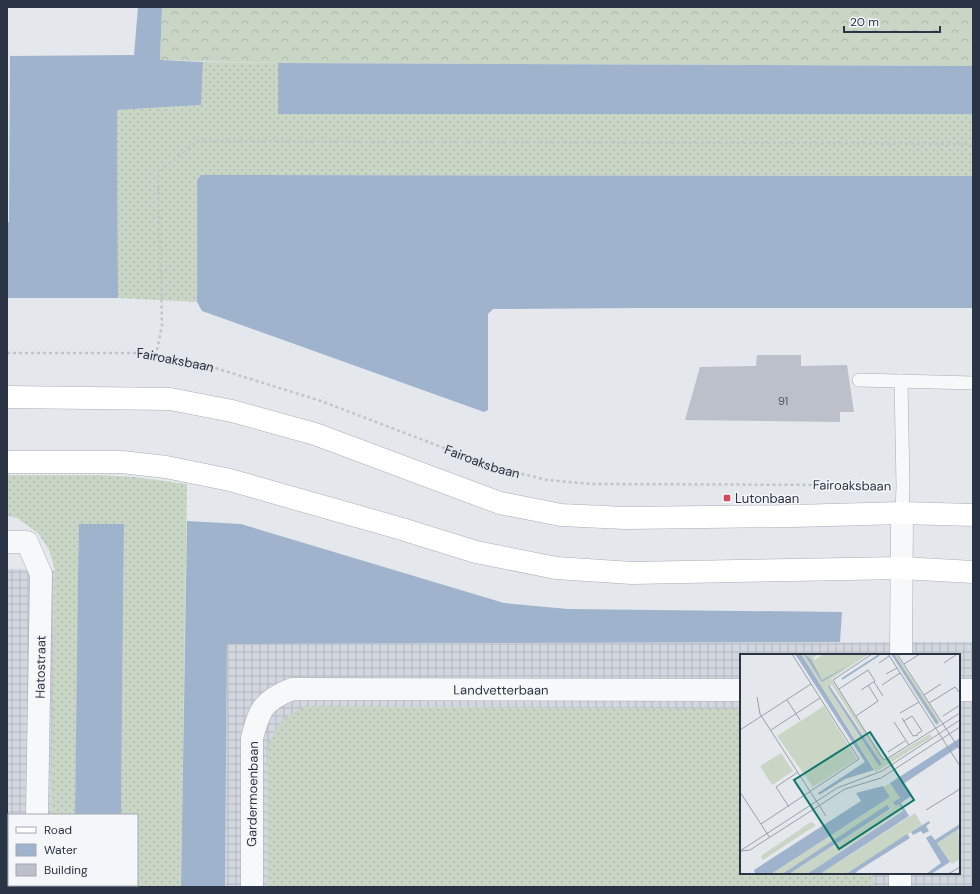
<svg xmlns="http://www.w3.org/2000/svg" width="980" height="894" viewBox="0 0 980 894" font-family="'DM Sans',sans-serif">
	<defs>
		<pattern id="industrial-grid" width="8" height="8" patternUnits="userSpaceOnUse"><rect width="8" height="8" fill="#d2d6de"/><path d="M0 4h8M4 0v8" fill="none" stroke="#b4b8c0"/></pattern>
		<pattern id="grass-dots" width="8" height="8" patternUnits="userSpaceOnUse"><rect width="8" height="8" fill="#c9d6c5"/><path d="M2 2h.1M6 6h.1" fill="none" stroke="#adb8ab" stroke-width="1.8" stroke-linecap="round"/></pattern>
		<pattern id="forest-crowns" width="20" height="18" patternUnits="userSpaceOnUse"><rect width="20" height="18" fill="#c9d6c5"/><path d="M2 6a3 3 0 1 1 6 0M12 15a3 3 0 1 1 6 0" fill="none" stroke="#adb8ab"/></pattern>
	</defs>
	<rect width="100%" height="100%" fill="#e4e7ec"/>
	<g fill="url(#industrial-grid)" fill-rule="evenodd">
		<path d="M 7,569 L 78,571 L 75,815 L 9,815 L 9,885 L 75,885 L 75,887 L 7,887 Z"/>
		<path d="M 973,642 L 973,887 L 225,887 L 227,644 ZM 741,655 L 959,655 L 959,873 L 741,873 Z"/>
	</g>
	<g fill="url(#grass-dots)">
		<path d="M 203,62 L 278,63 L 278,114 L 973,114 L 973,176 L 201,175 L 197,180 L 197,302 L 118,298 L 117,110 L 201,105 Z"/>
		<path d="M 7,475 L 99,475 L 134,477 L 187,484 L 181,887 L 120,887 L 120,885 L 137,885 L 137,815 L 121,815 L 124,524 L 79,524 L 78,571 L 75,815 L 51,815 L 55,570 L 49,550 L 38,533 L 17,518 L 7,516 Z"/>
		<path d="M 307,706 L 741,709 L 741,873 L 873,873 L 873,887 L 267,887 L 267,767 L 269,743 L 277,728 L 284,719 L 294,712 Z"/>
	</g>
	<path fill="url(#forest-crowns)" d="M 162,7 L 973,7 L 973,66 L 278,63 L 160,60 Z"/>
	<g fill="#9fb4cc">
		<path d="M 138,7 L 162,7 L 160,60 L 203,62 L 201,105 L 117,110 L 118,298 L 7,298 L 7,222 L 9,222 L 10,56 L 134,55 Z"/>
		<path d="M 278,63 L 973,66 L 973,114 L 278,114 Z"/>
		<path d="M 201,175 L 973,176 L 973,308 L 639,308 L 493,309 L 488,314 L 488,410 L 484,412 L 202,311 L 197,302 L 197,180 Z"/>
		<path d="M 187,521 L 241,524 L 504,603 L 568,609 L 842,612 L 840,642 L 227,644 L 225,887 L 181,887 Z"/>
		<path d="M 79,524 L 124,524 L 121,815 L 75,815 L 78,571 Z"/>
		<rect x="75" y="885" width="45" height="2"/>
	</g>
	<path fill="#bbc0ca" d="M 757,355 L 801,355 L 801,366 L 847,365 L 854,412 L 840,412 L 840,422 L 685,420 L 700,367 L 756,366 Z"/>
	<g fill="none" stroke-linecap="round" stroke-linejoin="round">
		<defs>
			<g id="service">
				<path d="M 859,380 L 973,383"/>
				<path d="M 901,381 L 903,486 L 902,513"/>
			</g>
			<g id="minor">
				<path d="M 7,542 L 27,542 L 41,574 L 37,815"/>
				<path d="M 901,655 L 902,513"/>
				<path d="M 959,690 L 973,690"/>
				<path d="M 36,887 L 36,885"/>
				<path id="s2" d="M 252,887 L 252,738 C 260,708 263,701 292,689 L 741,690"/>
				<path d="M 900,887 L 900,873"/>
			</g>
			<g id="secondary">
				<path d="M 7,397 L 170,399 L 232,411 L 315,434 L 500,503 L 561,515 L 625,518 L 794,516 L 902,513 L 973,515"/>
				<path d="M 7,462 L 122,462 L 166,467 L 230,480 L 402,529 L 476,552 L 556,568 L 632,573 L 902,568 L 973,572"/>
			</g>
		</defs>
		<use href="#service" stroke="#a9aeb7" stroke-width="14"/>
		<use href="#minor" stroke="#a9aeb7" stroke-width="23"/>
		<use href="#secondary" stroke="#a9aeb7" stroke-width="23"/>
		<g stroke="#c2c5cb" stroke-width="2.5" stroke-dasharray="3 3" stroke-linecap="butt">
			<path id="s1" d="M 7,353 L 142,353 L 209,366 L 321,401 L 494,467 L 547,480 L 592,484 L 835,485"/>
			<path d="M 156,356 L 162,325 L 158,172 L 198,141 L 973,144"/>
		</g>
		<use href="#service" stroke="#f7f8fa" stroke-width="13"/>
		<use href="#minor" stroke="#f7f8fa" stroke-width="22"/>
		<use href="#secondary" stroke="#fff" stroke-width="22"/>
	</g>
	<rect fill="#d1495b" stroke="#f4f6f9" stroke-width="1.5" x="723" y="494" width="8" height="8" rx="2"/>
	<g text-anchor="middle" stroke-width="3" stroke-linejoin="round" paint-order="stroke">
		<g font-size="11" fill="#4f5766">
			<text x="783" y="405">91</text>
		</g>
		<g font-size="13" fill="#2b3445" stroke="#f4f6f9">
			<text dy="5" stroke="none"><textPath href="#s1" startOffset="169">Fairoaksbaan</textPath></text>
			<text dy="5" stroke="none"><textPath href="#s1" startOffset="493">Fairoaksbaan</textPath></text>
			<text transform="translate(852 485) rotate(1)" y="5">Fairoaksbaan</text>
			<text transform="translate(40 667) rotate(-89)" y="5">Hatostraat</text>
			<text dy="5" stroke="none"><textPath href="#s2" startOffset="425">Landvetterbaan</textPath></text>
			<text transform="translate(252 794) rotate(-89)" y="5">Gardermoenbaan</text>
		</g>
		<g font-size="13" fill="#2b3445" stroke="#f4f6f9" text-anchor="start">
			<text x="735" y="503">Lutonbaan</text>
		</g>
	</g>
	<g transform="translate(740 654)">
		<rect width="220" height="220" fill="#e4e7ec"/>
		<path d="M 61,0 L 78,0 L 73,4 L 75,6 L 84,0 L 129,0 L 91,25 L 145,107 L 190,80 L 192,83 L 136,118 ZM 92,31 L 142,110 L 139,112 L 88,33 ZM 149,0 L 197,70 L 198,69 L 154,0 L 156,0 L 200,67 L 197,72 ZM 84,52 L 117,105 L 73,133 L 37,82 ZM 41,99 L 53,117 L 32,131 L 20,112 ZM 150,129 L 160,144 L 154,148 L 156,152 L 150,155 L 147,152 L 42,220 L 31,220 L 150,143 L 144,133 Z" fill="#c9d6c5" fill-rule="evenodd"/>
		<path d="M 159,150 L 163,157 L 67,220 L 49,220 ZM 175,159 L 182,171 L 106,220 L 80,220 ZM 71,168 L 76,171 L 23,206 L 21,202 ZM 218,175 L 220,205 L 212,210 L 197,189 Z" fill="#c9d6c5"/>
		<path d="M 55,0 L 61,0 L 134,116 L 105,125 L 79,141 L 78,139 L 125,108 ZM 64,0 L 71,5 L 82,26 L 109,11 L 82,28 ZM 151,0 L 154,0 L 199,69 L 196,70 ZM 89,31 L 142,110 L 139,112 L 88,33 ZM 220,84 L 220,92 L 163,130 L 171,142 L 161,149 L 169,162 L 80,220 L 67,220 L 163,157 L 159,150 L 156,152 L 153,148 L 160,144 L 150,129 ZM 143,132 L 150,143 L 31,220 L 15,220 L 14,216 L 121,147 L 116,139 ZM 147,151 L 150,155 L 49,220 L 42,220 ZM 189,167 L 190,169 L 186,172 L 189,177 L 183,180 L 181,177 L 173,181 L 171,178 ZM 220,170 L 220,174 L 197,189 L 210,208 L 191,220 L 186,220 L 201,209 L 186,184 L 191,181 L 195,186 ZM 167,180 L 170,184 L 119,216 L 114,220 L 106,220 Z" fill="#9fb4cc"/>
		<path fill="none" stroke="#9fb4cc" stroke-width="2" d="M 102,25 L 139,1"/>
		<path fill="none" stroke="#9a9fa9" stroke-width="1" d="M 132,0 L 93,26 L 142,104 L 145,106 L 220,59M 148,0 L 220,112M 157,0 L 220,96M 139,9 L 149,2M 204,9 L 217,0M 164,10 L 180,0M 146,20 L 157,14M 134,28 L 143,42M 142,31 L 160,19M 99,35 L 128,16 L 135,27 L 121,36M 184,41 L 201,30M 17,43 L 20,60 L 86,162M 47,46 L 60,66M 189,49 L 215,33 L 220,39M 160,59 L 179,48M 116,62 L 138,47 L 128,31M 203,62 L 220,51M 162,64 L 173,82 L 178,81M 164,67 L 172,62 L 182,77 L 177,80M 154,68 L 169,91M 0,76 L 71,30M 31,76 L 80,44M 148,98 L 165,87M 0,138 L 30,184M 49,153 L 36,133 L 58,118M 186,156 L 220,135M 21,170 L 119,105 L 52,0M 0,197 L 97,134 L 142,117 L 220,66M 1,197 L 10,196 L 105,135 L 141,124 L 220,73M 208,220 L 220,213"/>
		<path fill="#0f766e" fill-opacity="0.15" stroke="#0f766e" stroke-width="2" d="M 130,78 L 174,146 L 99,195 L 54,126 Z"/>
		<rect width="220" height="220" fill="none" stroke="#2b3445" stroke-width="2"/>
	</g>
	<rect width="980" height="894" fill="none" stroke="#2b3445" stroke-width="16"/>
	<rect x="8" y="814" width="130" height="72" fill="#f4f6f9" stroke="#a4a8b1"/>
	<rect x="16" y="827" width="20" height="6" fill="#ffffff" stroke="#a4a8b1"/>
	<text x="44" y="834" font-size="12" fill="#2b3445">Road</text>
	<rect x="16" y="844" width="20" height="12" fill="#9fb4cc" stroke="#a4a8b1"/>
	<text x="44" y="854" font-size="12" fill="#2b3445">Water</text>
	<rect x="16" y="864" width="20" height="12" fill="#bbc0ca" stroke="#a4a8b1"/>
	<text x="44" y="874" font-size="12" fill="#2b3445">Building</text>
	<path d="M844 26v6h96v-6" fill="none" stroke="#2b3445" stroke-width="2"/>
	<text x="850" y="26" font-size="12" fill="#2b3445" stroke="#f4f6f9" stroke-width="3" paint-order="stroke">20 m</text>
</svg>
